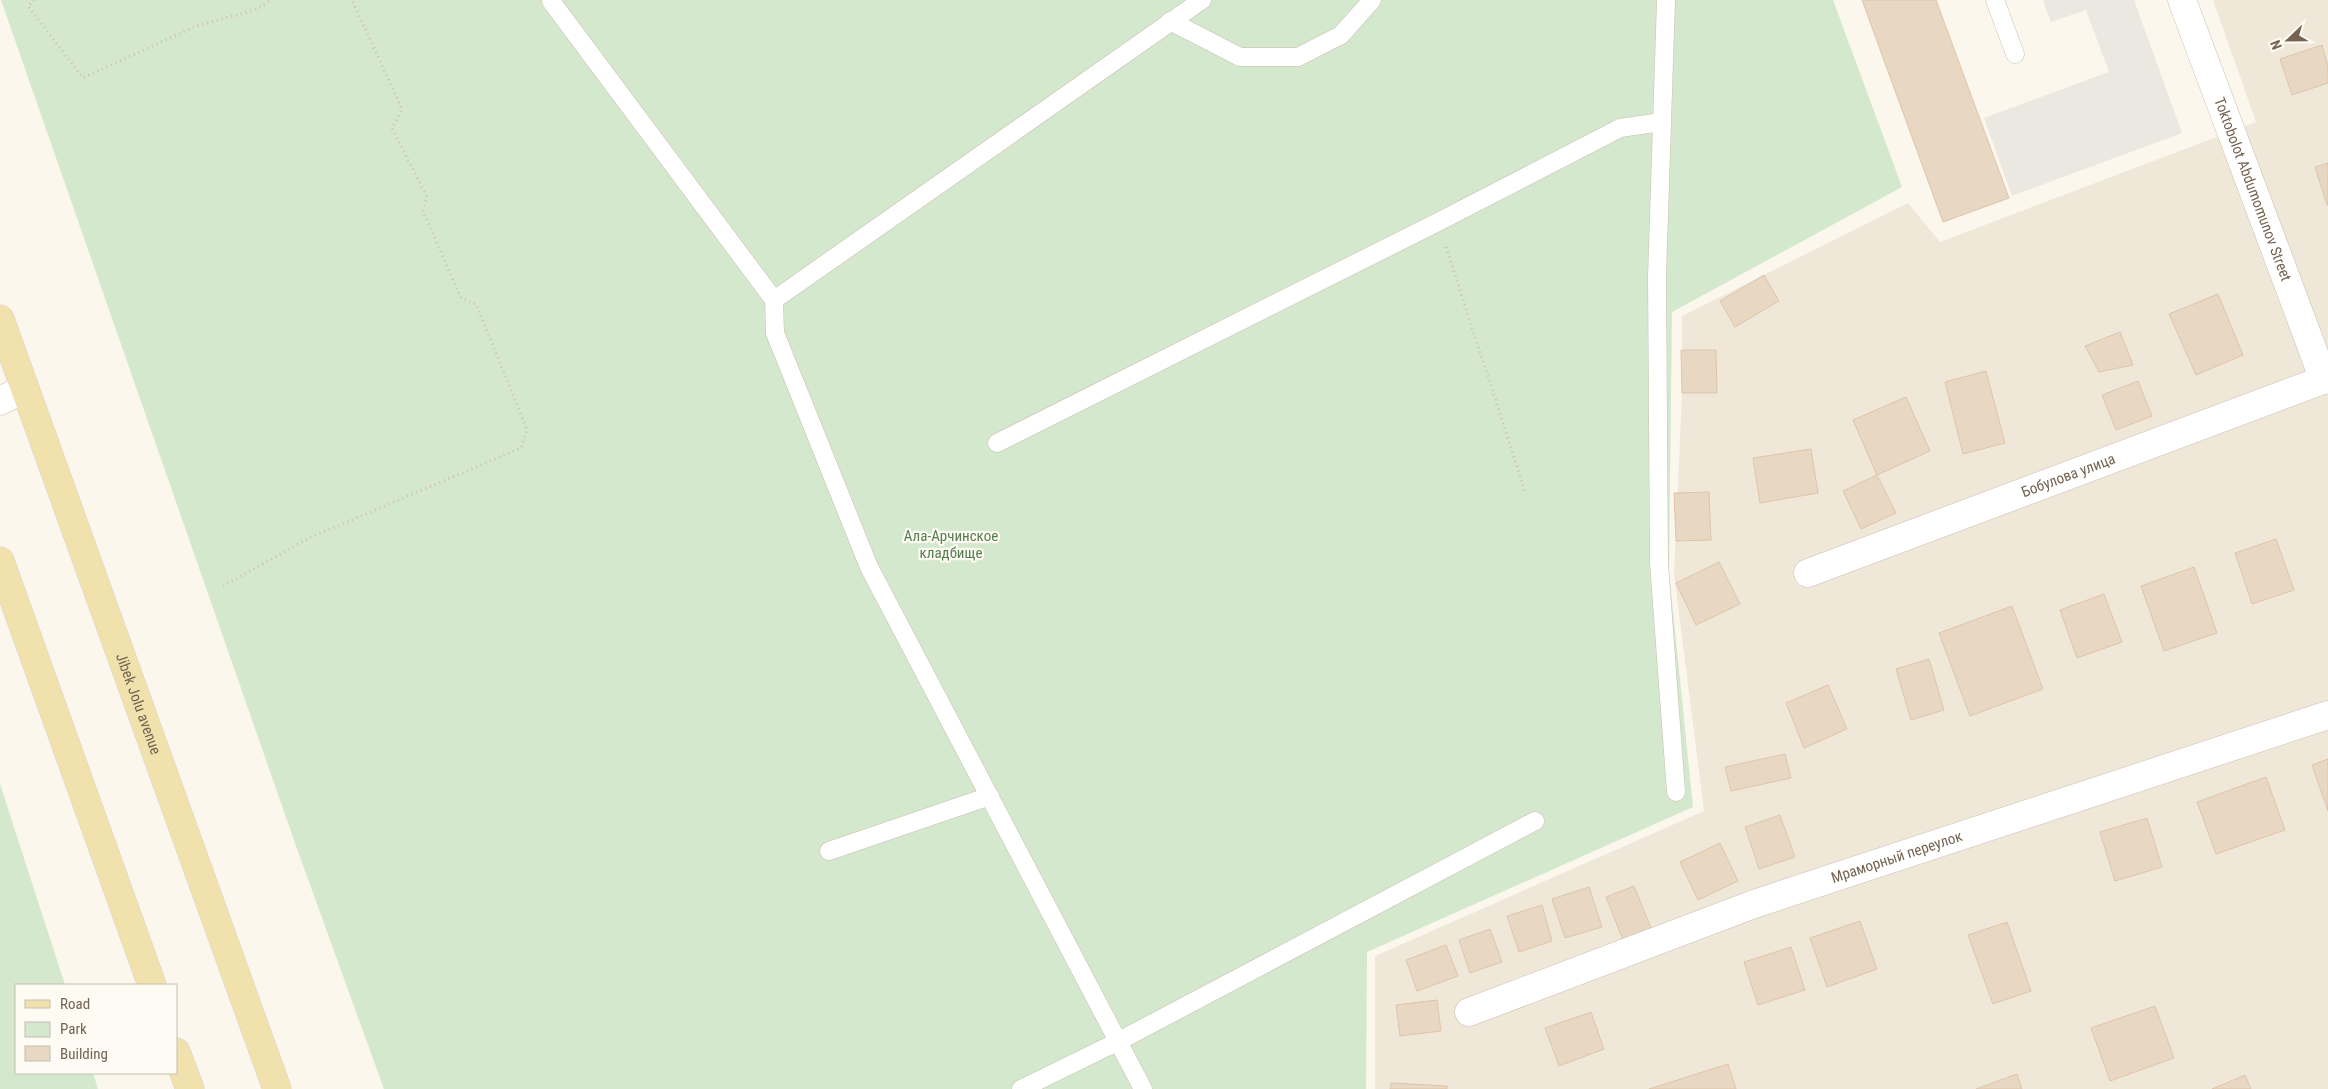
<svg xmlns="http://www.w3.org/2000/svg" width="2328" height="1089" viewBox="0 0 2328 1089" font-family="'Roboto Condensed',sans-serif">
	<rect width="100%" height="100%" fill="#fbf7ed"/>
	<path fill="#efe8d9" d="M 2213,0 L 2328,0 L 2328,1089 L 1375,1089 L 1375,956 L 1704,811 L 1674,574 L 1682,393 L 1682,316 L 1908,203 L 1940,242 L 2256,122 Z"/>
	<path fill="#ebe7e1" d="M 2043,0 L 2134,0 L 2182,133 L 2012,196 L 1984,118 L 2109,72 L 2086,10 L 2051,22 Z"/>
	<g fill="#d3e8cc">
		<path d="M 1,0 L 1833,0 L 1902,187 L 1672,312 L 1669,572 L 1693,807 L 1367,952 L 1366,1089 L 384,1089 L 296,846 Z"/>
		<path d="M 0,784 L 65,985 L 16,985 L 16,1073 L 93,1073 L 98,1089 L 0,1089 Z"/>
	</g>
	<g fill="#e8d7c2" stroke="#dec5a9">
		<path d="M 1862,0 L 1936,0 L 2009,198 L 1943,222 Z"/>
		<path d="M 2322,45 L 2328,66 L 2328,83 L 2292,95 L 2280,59 Z"/>
		<path d="M 2328,163 L 2328,205 L 2327,205 L 2315,167 Z"/>
		<path d="M 1764,275 L 1779,301 L 1735,327 L 1720,301 Z"/>
		<path d="M 2218,294 L 2243,355 L 2196,375 L 2169,314 Z"/>
		<path d="M 2120,332 L 2133,365 L 2099,372 L 2085,346 Z"/>
		<path d="M 1681,350 L 1716,350 L 1717,393 L 1682,393 Z"/>
		<path d="M 1986,371 L 2005,443 L 1963,454 L 1945,382 Z"/>
		<path d="M 2138,381 L 2152,416 L 2116,430 L 2102,395 Z"/>
		<path d="M 1906,397 L 1930,451 L 1877,475 L 1853,420 Z"/>
		<path d="M 1811,449 L 1818,493 L 1760,503 L 1753,458 Z"/>
		<path d="M 1877,475 L 1896,513 L 1861,529 L 1843,491 Z"/>
		<path d="M 1709,492 L 1711,540 L 1676,541 L 1674,493 Z"/>
		<path d="M 2276,539 L 2294,590 L 2252,604 L 2235,553 Z"/>
		<path d="M 1719,562 L 1740,604 L 1696,625 L 1676,583 Z"/>
		<path d="M 2194,567 L 2217,633 L 2164,651 L 2141,586 Z"/>
		<path d="M 2104,594 L 2122,642 L 2077,658 L 2060,610 Z"/>
		<path d="M 2012,606 L 2043,689 L 1970,716 L 1939,633 Z"/>
		<path d="M 1929,659 L 1944,710 L 1911,720 L 1896,669 Z"/>
		<path d="M 1828,685 L 1847,729 L 1804,748 L 1786,703 Z"/>
		<path d="M 1785,754 L 1791,778 L 1731,791 L 1725,767 Z"/>
		<path d="M 2328,759 L 2328,811 L 2312,765 Z"/>
		<path d="M 2266,777 L 2285,830 L 2216,854 L 2197,802 Z"/>
		<path d="M 1780,815 L 1795,857 L 1759,869 L 1745,827 Z"/>
		<path d="M 2147,818 L 2162,867 L 2115,881 L 2100,832 Z"/>
		<path d="M 1720,843 L 1738,881 L 1698,900 L 1680,862 Z"/>
		<path d="M 1634,886 L 1651,928 L 1623,940 L 1606,897 Z"/>
		<path d="M 1589,887 L 1602,927 L 1565,938 L 1552,899 Z"/>
		<path d="M 1542,905 L 1552,941 L 1519,952 L 1507,916 Z"/>
		<path d="M 1860,921 L 1877,969 L 1827,987 L 1810,938 Z"/>
		<path d="M 2007,922 L 2031,991 L 1993,1004 L 1968,935 Z"/>
		<path d="M 1490,929 L 1502,962 L 1470,973 L 1459,940 Z"/>
		<path d="M 1446,945 L 1458,976 L 1417,991 L 1406,960 Z"/>
		<path d="M 1791,947 L 1805,990 L 1758,1005 L 1744,962 Z"/>
		<path d="M 1437,1000 L 1441,1031 L 1400,1036 L 1396,1005 Z"/>
		<path d="M 2155,1006 L 2174,1058 L 2110,1081 L 2091,1028 Z"/>
		<path d="M 1591,1012 L 1604,1049 L 1559,1066 L 1545,1028 Z"/>
		<path d="M 1728,1064 L 1736,1089 L 1649,1089 Z"/>
		<path d="M 2017,1074 L 2022,1089 L 1976,1089 Z"/>
		<path d="M 2245,1075 L 2251,1089 L 2212,1089 Z"/>
		<path d="M 1391,1083 L 1447,1086 L 1447,1089 L 1390,1089 Z"/>
	</g>
	<g fill="none" stroke-linecap="round" stroke-linejoin="round">
		<defs>
			<g id="lane">
				<path d="M 1666,0 L 1657,277 L 1659,563 L 1676,792"/>
				<path d="M 1995,0 L 2015,54"/>
				<path d="M 551,1 L 774,300"/>
				<path d="M 1170,21 L 1240,57 L 1298,57 L 1341,35 L 1372,0"/>
				<path d="M 997,443 L 1438,222 L 1620,128 L 1661,122"/>
				<path d="M 829,851 L 990,796"/>
				<path d="M 1021,1089 L 1119,1041 L 1535,821"/>
				<path d="M 1143,1089 L 869,567 L 775,333 L 774,300 L 1202,0"/>
			</g>
			<g id="street">
				<path id="s1" d="M 2182,0 L 2324,380"/>
				<path d="M 0,401 L 24,389"/>
				<path id="s2" d="M 1808,573 L 2328,378"/>
				<path id="s3" d="M 1469,1012 L 1754,904 L 2328,715"/>
			</g>
			<g id="primary">
				<path id="s4" d="M 0,319 L 277,1089"/>
				<path d="M 0,561 L 152,985"/>
				<path d="M 176,1052 L 190,1089"/>
			</g>
		</defs>
		<use href="#lane" stroke="#cabfb0" stroke-width="19"/>
		<use href="#street" stroke="#cabfb0" stroke-width="29"/>
		<use href="#primary" stroke="#d8d3ce" stroke-width="29"/>
		<g stroke="#d3c0aa" stroke-width="3" stroke-dasharray="1 4" stroke-linecap="butt">
			<path d="M 34,0 L 28,6 L 83,78 L 196,26 L 255,10 L 271,0"/>
			<path d="M 1446,247 L 1525,491"/>
			<path d="M 223,586 L 309,538 L 521,448 L 527,429 L 476,304 L 461,298 L 423,211 L 427,197 L 392,128 L 402,109 L 352,0"/>
		</g>
		<use href="#lane" stroke="#fff" stroke-width="18"/>
		<use href="#street" stroke="#fff" stroke-width="28"/>
		<use href="#primary" stroke="#f1e2ad" stroke-width="28"/>
	</g>
	<g text-anchor="middle" stroke-width="4.5" stroke-linejoin="round" paint-order="stroke">
		<g font-size="15" fill="#746351" stroke="#fdfbf3">
			<text dy="5" stroke="none"><textPath href="#s1" startOffset="202">Toktobolot Abdumomunov Street</textPath></text>
			<text dy="5" stroke="none"><textPath href="#s2" startOffset="278">Бобулова улица</textPath></text>
			<text dy="5" stroke="none"><textPath href="#s4" startOffset="409">Jibek Jolu avenue</textPath></text>
			<text dy="5" stroke="none"><textPath href="#s3" startOffset="455">Мраморный переулок</textPath></text>
		</g>
		<g font-size="15" fill="#547e4e" stroke="#fdfbf3">
			<text x="951" y="541">Ала-Арчинское<tspan x="951" dy="17">кладбище</tspan></text>
		</g>
	</g>
	<rect x="15" y="984" width="162" height="90" fill="#fdfbf3" stroke="#c6beb2"/>
	<rect x="25" y="1000" width="25" height="8" fill="#f1e2ad" stroke="#c6beb2"/>
	<text x="60" y="1009" font-size="15" fill="#746351">Road</text>
	<rect x="25" y="1022" width="25" height="15" fill="#d3e8cc" stroke="#c6beb2"/>
	<text x="60" y="1034" font-size="15" fill="#746351">Park</text>
	<rect x="25" y="1046" width="25" height="15" fill="#e8d7c2" stroke="#c6beb2"/>
	<text x="60" y="1059" font-size="15" fill="#746351">Building</text>
	<g transform="translate(2288 40) rotate(248)" stroke="#fdfbf3" stroke-width="4" paint-order="stroke">
	<path d="M0-4L9 19L0 12L-9 19Z" fill="#746351"/>
	<text y="-8" font-size="14" font-weight="bold" text-anchor="middle" fill="#746351">N</text>
	</g>
</svg>
